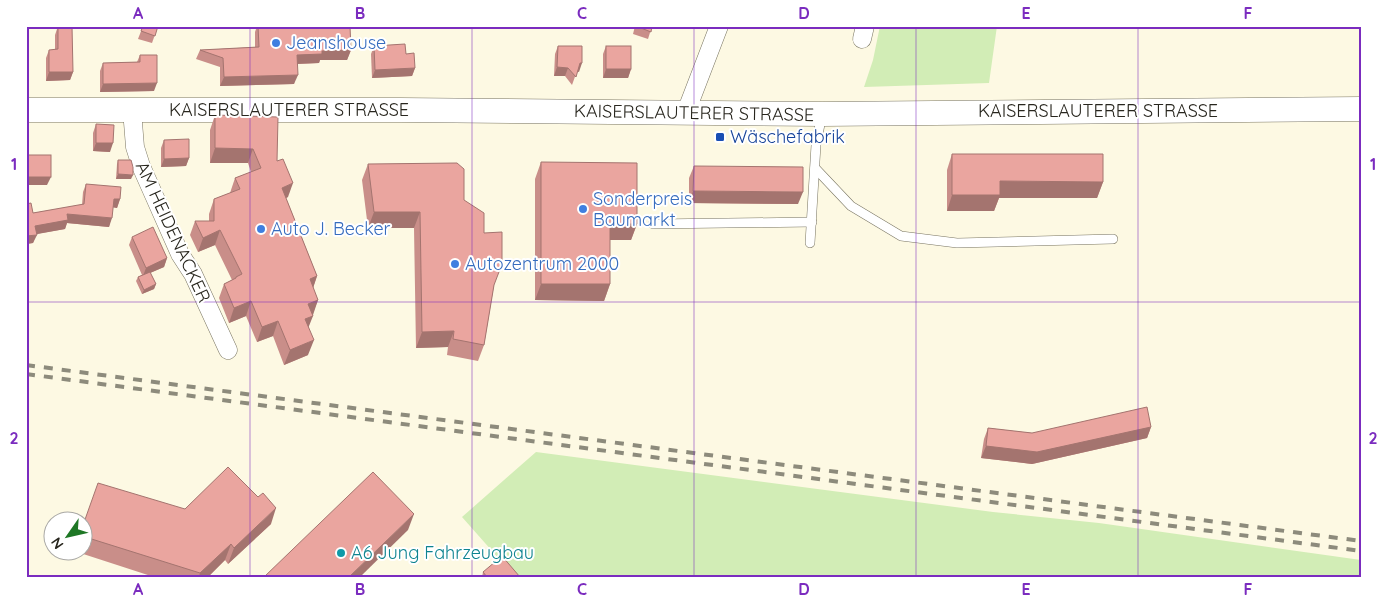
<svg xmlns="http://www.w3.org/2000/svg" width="1387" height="603" viewBox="0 0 1387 603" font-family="Quicksand,sans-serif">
	<rect width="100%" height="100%" fill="#fdf9e3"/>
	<g fill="#d2edb6">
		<path d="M 880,26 L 997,26 L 989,83 L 864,87 L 873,60 Z"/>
		<path d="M 536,452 L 993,512 L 1099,523 L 1361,560 L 1361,577 L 515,577 L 462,517 Z"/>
	</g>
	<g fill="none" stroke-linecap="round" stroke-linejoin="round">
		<defs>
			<g id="lane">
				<path d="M 815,168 L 851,206 L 901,236 L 957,243 L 1113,239"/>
				<path d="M 653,224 L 812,222"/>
				<path d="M 810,243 L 816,145 L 822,114"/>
			</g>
			<g id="street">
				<path d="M 862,39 L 865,26"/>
				<path d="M 132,110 L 135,147 L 141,166 L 180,254 L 193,274 L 228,350"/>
				<path d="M 686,112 L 719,26"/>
			</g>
			<path id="secondary" d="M 26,110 L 401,110 L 822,114 L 1361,109"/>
		</defs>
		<use href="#lane" stroke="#797562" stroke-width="10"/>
		<use href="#street" stroke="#797562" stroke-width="19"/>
		<use href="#secondary" stroke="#797562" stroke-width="25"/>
		<use href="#lane" stroke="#fff" stroke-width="9"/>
		<use href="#street" stroke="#fff" stroke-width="18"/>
		<use href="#secondary" stroke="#fff" stroke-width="24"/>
		<g stroke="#8d8b7c" stroke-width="4" stroke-dasharray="9 9" stroke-linecap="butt">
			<path d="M 26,365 L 1361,541"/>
			<path d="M 26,374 L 1361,551"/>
		</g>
	</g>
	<g fill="#c98e89">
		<path d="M 58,26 L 73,72 L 70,80 L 46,81 L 46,58 L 49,50 L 55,50 L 55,35 Z"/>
		<path d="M 143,26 L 158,26 L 152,43 L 138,39 Z"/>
		<path d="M 257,26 L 314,26 L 351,50 L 347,60 L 320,60 L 319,63 L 297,64 L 294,84 L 220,86 L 220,67 L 196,59 L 200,50 L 255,47 L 255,32 Z"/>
		<path d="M 635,26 L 652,26 L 648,39 L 633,34 Z"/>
		<path d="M 688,26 L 697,26 L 696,29 Z"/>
		<path d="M 374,46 L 406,54 L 415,68 L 412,76 L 372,78 L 371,54 Z"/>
		<path d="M 558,46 L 579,72 L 577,71 L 572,85 L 565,76 L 554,76 L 555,54 Z"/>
		<path d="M 606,46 L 631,69 L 628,78 L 603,78 L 603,54 Z"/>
		<path d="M 140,55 L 154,91 L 100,92 L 100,71 L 103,63 L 137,62 Z"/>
		<path d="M 215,115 L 277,161 L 288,197 L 286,198 L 317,276 L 313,288 L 318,300 L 312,315 L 308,328 L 308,355 L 284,365 L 273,336 L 257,342 L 246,316 L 229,323 L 219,298 L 224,284 L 232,280 L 215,245 L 198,252 L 190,235 L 195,221 L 209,221 L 209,214 L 214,199 L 230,193 L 235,178 L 251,172 L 248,163 L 210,163 L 210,130 Z"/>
		<path d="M 96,124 L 110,152 L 93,151 L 93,133 Z"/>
		<path d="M 164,140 L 189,158 L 186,166 L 161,167 L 161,148 Z"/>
		<path d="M 952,154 L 1103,182 L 1097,198 L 999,198 L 994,211 L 947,211 L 947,170 Z"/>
		<path d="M 118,160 L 131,179 L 116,179 L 117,164 Z"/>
		<path d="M 541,162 L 637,224 L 631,240 L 610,240 L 610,284 L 604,301 L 535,300 L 535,179 Z"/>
		<path d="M 368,164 L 464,200 L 484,233 L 494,285 L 484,345 L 478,361 L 447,355 L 448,347 L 416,348 L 414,228 L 368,228 L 362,180 Z"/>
		<path d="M 694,166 L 798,204 L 689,203 L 689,178 Z"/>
		<path d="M 86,184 L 120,199 L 117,208 L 113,207 L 109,227 L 67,223 L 65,229 L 36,234 L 33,243 L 26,244 L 26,204 L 33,213 L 82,205 L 83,192 Z"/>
		<path d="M 132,237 L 167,258 L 164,267 L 150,273 L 156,284 L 154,289 L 142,294 L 136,281 L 138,277 L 142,275 L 129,245 Z"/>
		<path d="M 1151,427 L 1147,438 L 1032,464 L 981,458 L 984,439 L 988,428 L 1032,433 Z"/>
		<path d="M 185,509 L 271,524 L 228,564 L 225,560 L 208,577 L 154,577 L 74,551 L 74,550 L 82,550 L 82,527 Z"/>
		<path d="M 483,572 L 520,577 L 482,577 Z"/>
	</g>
	<g fill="#a4746f">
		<path d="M 351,50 L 347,60 L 320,60 L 319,63 L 294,64 L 297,55 L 322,51 Z"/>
		<path d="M 580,63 L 582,63 L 579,72 L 576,71 Z"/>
		<path d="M 557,67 L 568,68 L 565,76 L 554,76 Z"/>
		<path d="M 415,68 L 412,76 L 372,78 L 375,70 Z"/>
		<path d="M 606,69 L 631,69 L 628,78 L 603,78 Z"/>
		<path d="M 49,72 L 73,72 L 70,80 L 46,81 Z"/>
		<path d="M 298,75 L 294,84 L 220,86 L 224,77 Z"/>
		<path d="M 157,83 L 154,91 L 100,92 L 103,84 Z"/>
		<path d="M 96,143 L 113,143 L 110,152 L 93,151 Z"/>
		<path d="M 215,148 L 253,149 L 248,163 L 210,163 Z"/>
		<path d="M 189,158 L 186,166 L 161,167 L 164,159 Z"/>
		<path d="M 118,174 L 133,175 L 131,179 L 116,179 Z"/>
		<path d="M 26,177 L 51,177 L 47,185 L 26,185 Z"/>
		<path d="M 1000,181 L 1103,182 L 1097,198 L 999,198 L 994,211 L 947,211 L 952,195 Z"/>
		<path d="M 293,183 L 288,197 L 277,202 L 282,188 Z"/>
		<path d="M 693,191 L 803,192 L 798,204 L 689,203 Z"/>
		<path d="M 114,199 L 120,199 L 117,208 L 111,207 Z"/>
		<path d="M 374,212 L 420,212 L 414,228 L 368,228 Z"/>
		<path d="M 67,214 L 112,218 L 109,227 L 67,223 L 65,229 L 32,235 L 35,226 Z"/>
		<path d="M 610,224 L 637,224 L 631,240 L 604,240 Z"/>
		<path d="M 220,230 L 215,245 L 198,252 L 203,238 Z"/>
		<path d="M 37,235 L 33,243 L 26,244 L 26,236 Z"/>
		<path d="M 167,258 L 164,267 L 143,276 L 146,268 Z"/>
		<path d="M 317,276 L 312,291 L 310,279 Z"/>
		<path d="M 156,284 L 154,289 L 142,294 L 144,290 Z"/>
		<path d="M 541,284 L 610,284 L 604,301 L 535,300 Z"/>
		<path d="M 318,300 L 313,315 L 303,319 L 308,304 Z"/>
		<path d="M 251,301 L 246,316 L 229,323 L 234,308 Z"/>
		<path d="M 313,316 L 307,331 L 305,319 Z"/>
		<path d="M 278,321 L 273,336 L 257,342 L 262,327 Z"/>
		<path d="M 454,331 L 448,347 L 416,348 L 422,332 Z"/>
		<path d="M 314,340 L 308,355 L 284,365 L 290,350 Z"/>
		<path d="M 1151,427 L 1147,438 L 1032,464 L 981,458 L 986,446 Z"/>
		<path d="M 276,508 L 271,524 L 228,564 L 234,548 Z"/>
		<path d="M 414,514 L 408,530 L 360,577 L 349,577 Z"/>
		<path d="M 231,544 L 225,560 L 208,577 L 199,577 L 200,573 Z"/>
	</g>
	<g fill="#eaa59f" stroke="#a4746f">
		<path d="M 58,26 L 72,26 L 73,72 L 49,72 L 49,50 L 58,49 Z"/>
		<path d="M 143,26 L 158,26 L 155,36 L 141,31 Z"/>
		<path d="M 258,26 L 350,26 L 351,50 L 322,51 L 322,54 L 297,55 L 298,75 L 224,77 L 223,58 L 200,50 L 259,47 Z"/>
		<path d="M 636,26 L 652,26 L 651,32 Z"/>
		<path d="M 405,44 L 406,54 L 414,53 L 415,68 L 375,70 L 374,46 Z"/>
		<path d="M 558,46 L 582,46 L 582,63 L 580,63 L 576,77 L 568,68 L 557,67 Z"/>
		<rect x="606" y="46" width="25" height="23"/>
		<path d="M 140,55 L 157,55 L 157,83 L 103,84 L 103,63 L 140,62 Z"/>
		<path d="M 215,115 L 278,117 L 277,161 L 283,159 L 293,183 L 282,188 L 317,276 L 310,279 L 318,300 L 308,304 L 313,316 L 305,319 L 314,340 L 290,350 L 278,321 L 262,327 L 251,301 L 234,308 L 224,284 L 236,278 L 236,277 L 242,274 L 220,230 L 203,238 L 195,221 L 214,221 L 214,199 L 240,189 L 235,178 L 261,168 L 253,149 L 215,148 Z"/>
		<path d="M 96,124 L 114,125 L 113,143 L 96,143 Z"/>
		<path d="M 189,139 L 189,158 L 164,159 L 164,140 Z"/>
		<path d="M 952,154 L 1103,154 L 1103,182 L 1000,181 L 1000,195 L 952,195 Z"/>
		<rect x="26" y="155" width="25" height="22"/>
		<path d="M 118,160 L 131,160 L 133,167 L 133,175 L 118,174 Z"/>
		<path d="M 541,162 L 637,163 L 637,224 L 610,224 L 610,284 L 541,284 Z"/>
		<path d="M 457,163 L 464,169 L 464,200 L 484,213 L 484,233 L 502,232 L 502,264 L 494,285 L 484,345 L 453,339 L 454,331 L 422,332 L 420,212 L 374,212 L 368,164 Z"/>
		<path d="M 694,166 L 803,167 L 803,192 L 693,191 Z"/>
		<path d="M 86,184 L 121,187 L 120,199 L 114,199 L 112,218 L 67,214 L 68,220 L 35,226 L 37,235 L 26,236 L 26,204 L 31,203 L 33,213 L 84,204 Z"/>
		<path d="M 153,227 L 167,258 L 146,268 L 132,237 Z"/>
		<path d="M 150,272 L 156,284 L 144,290 L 138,277 Z"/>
		<path d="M 1147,407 L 1151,427 L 1037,452 L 986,446 L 988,428 L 1032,433 Z"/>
		<path d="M 228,467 L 258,497 L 263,493 L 276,508 L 234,548 L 231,544 L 200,573 L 82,536 L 82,528 L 98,483 L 185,509 Z"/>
		<path d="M 373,472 L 414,514 L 349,577 L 264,577 Z"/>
		<path d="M 502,556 L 520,577 L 487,577 L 483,572 Z"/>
	</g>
	<path fill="none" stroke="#7b2cbf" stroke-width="1" stroke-opacity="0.55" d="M 250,26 L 250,577M 472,26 L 472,577M 694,26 L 694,577M 916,26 L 916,577M 1138,26 L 1138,577M 26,302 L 1361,302"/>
	<g fill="#3f7fe0" stroke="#fff" stroke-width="2">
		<circle cx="276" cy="43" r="5"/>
		<circle cx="583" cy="209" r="5"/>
		<circle cx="261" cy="229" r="5"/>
		<circle cx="455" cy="264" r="5"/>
	</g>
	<rect fill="#1a4fb4" stroke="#fff" stroke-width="2" x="715" y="132" width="10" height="10" rx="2.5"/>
	<circle fill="#0f9aa8" stroke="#fff" stroke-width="2" cx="341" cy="553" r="5"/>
	<g text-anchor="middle" stroke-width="4" stroke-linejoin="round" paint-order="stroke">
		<g font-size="18" fill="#366cbe" stroke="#fff" text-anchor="start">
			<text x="286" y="49">Jeanshouse</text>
			<text x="593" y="205">Sonderpreis<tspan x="593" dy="21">Baumarkt</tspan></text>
			<text x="271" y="235">Auto J. Becker</text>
			<text x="465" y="270">Autozentrum 2000</text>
		</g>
		<g font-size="18" fill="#28261e" stroke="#fff">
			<text x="289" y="116">KAISERSLAUTERER STRASSE</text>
			<text x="1098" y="117">KAISERSLAUTERER STRASSE</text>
			<text transform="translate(694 113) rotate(1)" y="6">KAISERSLAUTERER STRASSE</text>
			<text transform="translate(173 232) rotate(65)" y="6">AM HEIDENACKER</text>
		</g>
		<g font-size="18" fill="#164399" stroke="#fff" text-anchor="start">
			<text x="730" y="143">Wäschefabrik</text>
		</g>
		<g font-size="18" fill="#0d838f" stroke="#fff" text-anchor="start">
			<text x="351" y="559">A6 Jung Fahrzeugbau</text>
		</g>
	</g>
	<rect width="1387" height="603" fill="none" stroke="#ffffff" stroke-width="55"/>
	<g transform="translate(68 536) rotate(236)"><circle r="24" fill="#ffffff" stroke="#a9a8a5"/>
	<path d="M0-4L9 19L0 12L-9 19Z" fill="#1e7725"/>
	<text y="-8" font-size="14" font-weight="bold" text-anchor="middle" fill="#28261e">N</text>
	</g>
	<rect x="28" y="28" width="1332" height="548" fill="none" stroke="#7b2cbf" stroke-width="2"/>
	<g font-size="16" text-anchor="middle" font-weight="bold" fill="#7b2cbf">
		<text x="138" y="19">A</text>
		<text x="360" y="19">B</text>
		<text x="582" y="19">C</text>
		<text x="804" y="19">D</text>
		<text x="1026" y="19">E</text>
		<text x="1248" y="19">F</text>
		<text x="14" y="170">1</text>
		<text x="1373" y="170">1</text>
		<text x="14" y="444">2</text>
		<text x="1373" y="444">2</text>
		<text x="138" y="595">A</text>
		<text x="360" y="595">B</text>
		<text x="582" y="595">C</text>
		<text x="804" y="595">D</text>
		<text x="1026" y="595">E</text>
		<text x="1248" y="595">F</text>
	</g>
</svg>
